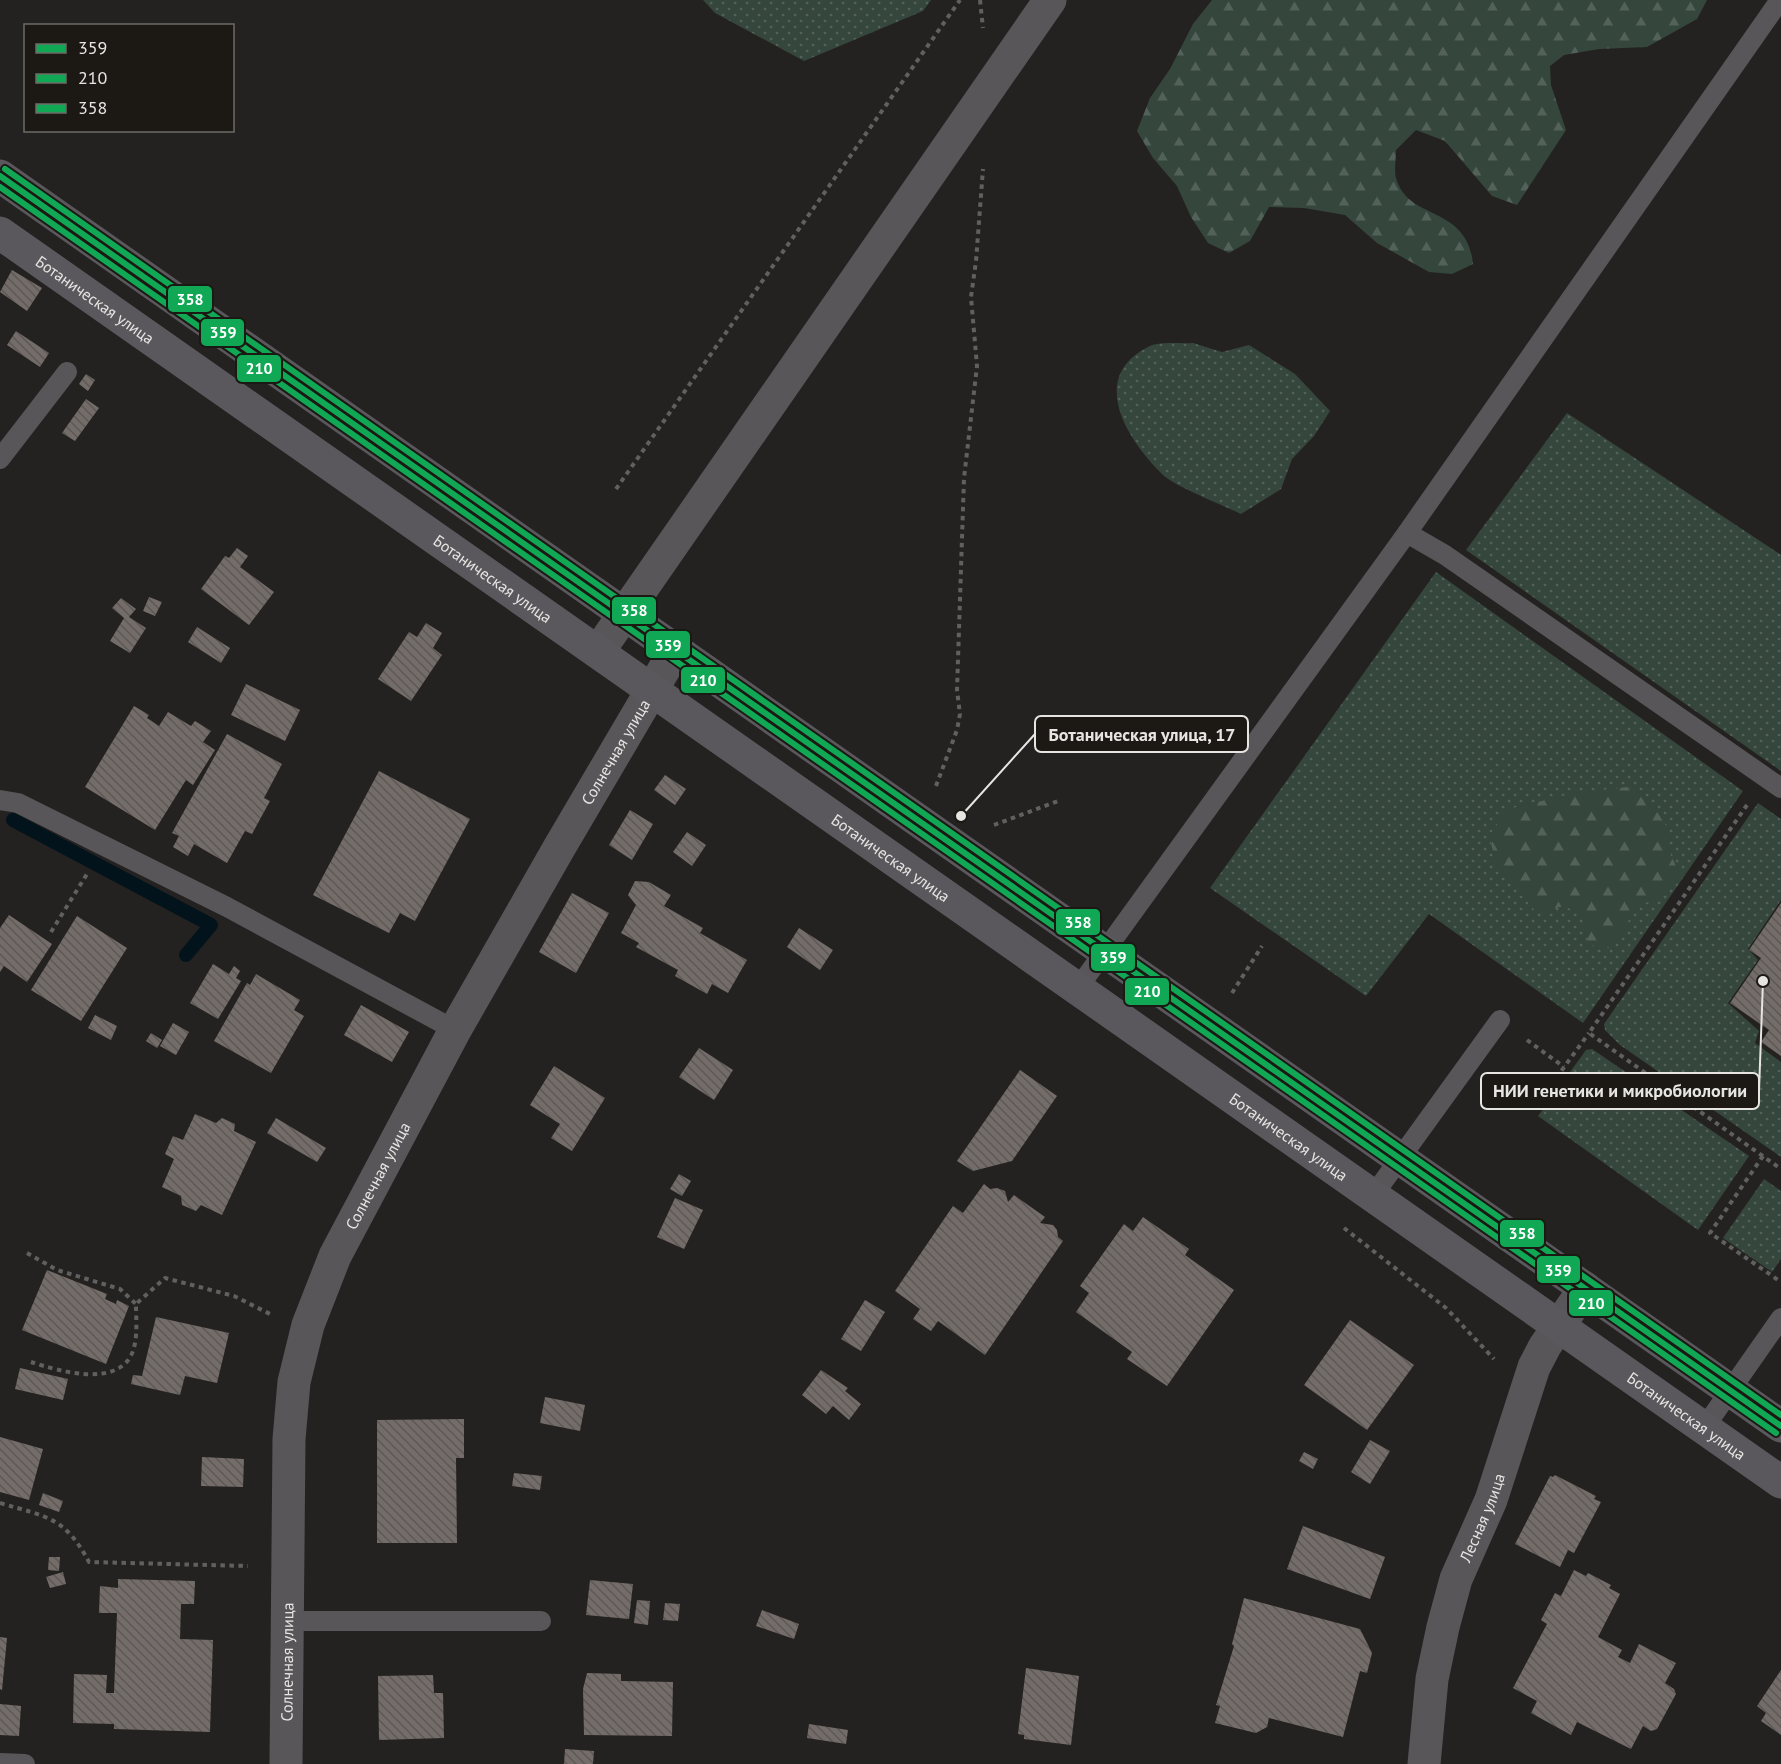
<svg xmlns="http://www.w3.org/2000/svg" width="1781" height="1764" viewBox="0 0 1781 1764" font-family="'PT Sans',sans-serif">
	<defs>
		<pattern id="grass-dots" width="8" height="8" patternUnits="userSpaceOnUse" patternTransform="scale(1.5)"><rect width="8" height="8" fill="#35463d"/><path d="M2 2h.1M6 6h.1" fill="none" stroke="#526159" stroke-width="1.8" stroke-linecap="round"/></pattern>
		<pattern id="forest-firs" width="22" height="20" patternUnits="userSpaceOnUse" patternTransform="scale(1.5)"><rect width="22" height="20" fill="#35463d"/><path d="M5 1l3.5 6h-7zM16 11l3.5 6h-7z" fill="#526159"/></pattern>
		<pattern id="building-back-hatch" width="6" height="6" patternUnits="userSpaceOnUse" patternTransform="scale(1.5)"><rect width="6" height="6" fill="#746c69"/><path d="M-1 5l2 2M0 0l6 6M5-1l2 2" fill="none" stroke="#5c5856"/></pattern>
	</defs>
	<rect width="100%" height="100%" fill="#242220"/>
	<g fill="url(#grass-dots)">
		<path d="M 703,0 L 931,0 L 923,11 L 804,61 L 715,13 Z"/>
		<path d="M 1193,343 L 1222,352 L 1249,345 L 1295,374 L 1330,411 L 1314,436 L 1292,459 L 1281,489 L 1241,514 C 1223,505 1176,487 1163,475 C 1128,441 1087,378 1148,347 C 1159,341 1180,344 1193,343 Z"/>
		<path d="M 1567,413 L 1781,555 L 1781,771 L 1466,550 Z"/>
		<path d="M 1436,572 L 1743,791 L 1583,1023 L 1429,914 L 1366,996 L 1210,888 Z"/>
		<path d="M 1758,803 L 1781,819 L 1781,900 L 1748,949 L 1758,960 L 1728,1003 L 1759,1031 L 1755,1043 L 1781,1062 L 1781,1157 L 1620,1045 L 1605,1030 L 1604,1024 Z"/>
		<path d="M 1592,1049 L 1749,1156 L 1698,1230 L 1538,1116 L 1586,1050 Z"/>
		<path d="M 1764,1179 L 1781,1191 L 1781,1259 L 1772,1272 L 1723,1238 Z"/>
	</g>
	<g fill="url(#forest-firs)">
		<path d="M 1212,0 L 1707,0 L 1697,19 L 1647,47 L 1599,49 L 1564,55 L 1550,66 L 1551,85 L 1566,130 L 1517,205 L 1492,196 L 1445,141 L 1416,130 L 1396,150 C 1396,158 1394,170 1396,178 C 1408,222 1467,204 1473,264 L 1452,274 L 1429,272 L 1377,243 L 1345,215 L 1304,208 L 1269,207 L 1250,241 L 1229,253 L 1208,243 L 1191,217 L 1177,186 L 1153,158 L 1137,131 L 1150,98 L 1170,69 L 1193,24 Z"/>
		<path d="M 1628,787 L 1654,807 L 1668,829 L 1669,851 L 1680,875 L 1667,894 L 1636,907 L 1613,949 L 1589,945 L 1582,916 L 1565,906 L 1536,912 L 1497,866 L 1489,836 L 1508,809 L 1575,793 Z"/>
	</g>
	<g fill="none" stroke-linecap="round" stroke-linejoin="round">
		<path stroke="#03131b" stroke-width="14" d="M 13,820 L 211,925 L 186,955"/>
	</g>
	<g fill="url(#building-back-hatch)">
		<path d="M 12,270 L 42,288 L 27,311 L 0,292 Z"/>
		<path d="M 16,331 L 49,353 L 40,367 L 7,345 Z"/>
		<path d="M 86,374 L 95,380 L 88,391 L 79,384 Z"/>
		<path d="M 86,399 L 99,408 L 75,441 L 62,433 Z"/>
		<path d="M 237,548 L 248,556 L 240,567 L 274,592 L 249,625 L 201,589 L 225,556 L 229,558 Z"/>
		<path d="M 149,597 L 162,602 L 155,616 L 143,611 Z"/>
		<path d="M 121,598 L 136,609 L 129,617 L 146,628 L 130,653 L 110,641 L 124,618 L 112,608 Z"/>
		<path d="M 426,623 L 442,633 L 433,648 L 442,655 L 411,701 L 378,679 L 409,632 L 417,637 Z"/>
		<path d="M 197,627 L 230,648 L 221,663 L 188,642 Z"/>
		<path d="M 246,684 L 300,710 L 285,741 L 231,715 Z"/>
		<path d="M 134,706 L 149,715 L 147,718 L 159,726 L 168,712 L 191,726 L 195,721 L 211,731 L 203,742 L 215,750 L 193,785 L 186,780 L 155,830 L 85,787 Z"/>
		<path d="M 227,734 L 282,764 L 264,798 L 270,801 L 252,834 L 245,831 L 227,863 L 194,844 L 188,856 L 173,847 L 179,836 L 172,833 Z"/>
		<path d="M 379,771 L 470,819 L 415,921 L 400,913 L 389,933 L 313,895 Z"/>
		<path d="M 665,775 L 686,789 L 675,805 L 654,790 Z"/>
		<path d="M 630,810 L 653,824 L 632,860 L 609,845 Z"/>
		<path d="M 687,832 L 706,845 L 692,866 L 673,852 Z"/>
		<path d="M 635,881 L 649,882 L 671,895 L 664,906 L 703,928 L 700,933 L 747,960 L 728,993 L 712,984 L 707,994 L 675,976 L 678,970 L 636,947 L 639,943 L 621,933 L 636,905 L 628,895 Z"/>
		<path d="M 572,893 L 609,913 L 576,973 L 539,952 Z"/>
		<path d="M 1781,903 L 1781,1056 L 1761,1042 L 1769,1030 L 1730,1003 L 1761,958 L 1749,950 Z"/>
		<path d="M 9,915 L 52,944 L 27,982 L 4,966 L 0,972 L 0,928 Z"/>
		<path d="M 77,916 L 127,948 L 81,1021 L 31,990 Z"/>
		<path d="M 799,928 L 833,950 L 820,970 L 787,947 Z"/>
		<path d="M 213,964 L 229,974 L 234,966 L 240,971 L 236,978 L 241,981 L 218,1019 L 190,1003 Z"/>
		<path d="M 256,974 L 300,1000 L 294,1010 L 304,1016 L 271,1073 L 214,1041 L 247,983 L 250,985 Z"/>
		<path d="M 361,1005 L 409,1032 L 392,1062 L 344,1035 Z"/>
		<path d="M 95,1015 L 117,1026 L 111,1040 L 88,1028 Z"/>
		<path d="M 173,1023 L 189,1032 L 176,1055 L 160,1046 Z"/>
		<path d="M 151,1033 L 162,1040 L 157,1048 L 146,1041 Z"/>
		<path d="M 699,1048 L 733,1070 L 714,1100 L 679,1077 Z"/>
		<path d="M 554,1066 L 605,1098 L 572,1151 L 551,1138 L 560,1124 L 530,1105 Z"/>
		<path d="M 1020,1070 L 1057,1096 L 1012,1161 L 973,1171 L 957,1161 Z"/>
		<path d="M 195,1114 L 216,1123 L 222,1118 L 235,1124 L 234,1131 L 256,1142 L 222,1215 L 201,1205 L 196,1211 L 182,1205 L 181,1196 L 162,1187 L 174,1159 L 165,1154 L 173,1136 L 183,1140 Z"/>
		<path d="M 276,1118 L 326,1148 L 317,1162 L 267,1133 Z"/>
		<path d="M 679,1174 L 691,1181 L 682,1196 L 670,1189 Z"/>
		<path d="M 984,1184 L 990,1189 L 997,1188 L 1005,1191 L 1008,1202 L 1014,1195 L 1045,1217 L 1040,1223 L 1053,1225 L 1057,1230 L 1058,1237 L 1063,1241 L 985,1355 L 938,1321 L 931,1331 L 913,1319 L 920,1309 L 895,1291 L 953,1206 L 963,1213 Z"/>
		<path d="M 675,1198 L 703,1210 L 684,1249 L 657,1237 Z"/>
		<path d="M 1143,1217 L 1189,1249 L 1185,1255 L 1234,1290 L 1167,1386 L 1127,1359 L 1132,1352 L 1076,1312 L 1089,1293 L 1080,1286 L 1124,1224 L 1133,1231 Z"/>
		<path d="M 47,1270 L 107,1294 L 105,1299 L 116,1304 L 117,1300 L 129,1306 L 106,1364 L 22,1330 Z"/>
		<path d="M 865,1300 L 885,1312 L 861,1351 L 841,1339 Z"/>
		<path d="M 156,1317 L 229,1333 L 217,1383 L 185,1376 L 180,1395 L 131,1384 L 133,1375 L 142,1376 Z"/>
		<path d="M 1350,1320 L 1414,1365 L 1367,1430 L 1304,1385 Z"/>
		<path d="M 20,1368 L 68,1379 L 63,1400 L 15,1389 Z"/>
		<path d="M 821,1370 L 848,1388 L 845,1391 L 861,1404 L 849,1420 L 833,1406 L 826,1414 L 802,1395 Z"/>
		<path d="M 545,1397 L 585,1405 L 580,1431 L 540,1423 Z"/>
		<path d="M 464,1419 L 464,1458 L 456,1458 L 457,1543 L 377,1543 L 377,1420 Z"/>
		<path d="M 0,1437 L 43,1449 L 29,1500 L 0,1492 Z"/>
		<path d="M 1370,1440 L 1390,1451 L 1370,1484 L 1351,1472 Z"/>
		<path d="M 1304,1452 L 1318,1459 L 1313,1469 L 1299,1461 Z"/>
		<path d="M 202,1457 L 244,1459 L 243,1487 L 201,1486 Z"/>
		<path d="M 514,1473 L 542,1476 L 540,1490 L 512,1486 Z"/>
		<path d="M 1555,1475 L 1596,1496 L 1594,1499 L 1601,1502 L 1574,1553 L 1568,1550 L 1560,1567 L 1515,1544 L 1550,1476 L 1553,1477 Z"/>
		<path d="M 43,1493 L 63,1501 L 59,1512 L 39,1505 Z"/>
		<path d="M 1303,1526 L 1385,1557 L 1370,1599 L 1287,1569 Z"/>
		<path d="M 49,1557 L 60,1557 L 59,1571 L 48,1570 Z"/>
		<path d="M 1574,1570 L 1586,1576 L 1588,1573 L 1611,1585 L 1609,1588 L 1620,1594 L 1598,1637 L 1622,1650 L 1618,1657 L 1630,1663 L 1639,1644 L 1676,1663 L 1665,1683 L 1674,1689 L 1676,1694 L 1657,1729 L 1651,1731 L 1643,1726 L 1631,1749 L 1577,1722 L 1571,1735 L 1531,1713 L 1537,1701 L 1513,1688 L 1547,1624 L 1541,1620 L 1555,1593 L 1561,1596 Z"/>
		<path d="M 63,1572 L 66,1584 L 50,1588 L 46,1577 Z"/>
		<path d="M 118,1579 L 195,1581 L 194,1604 L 181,1604 L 180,1639 L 213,1640 L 210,1732 L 114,1729 L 114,1724 L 73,1723 L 74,1674 L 107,1675 L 106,1693 L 114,1693 L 117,1613 L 99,1613 L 100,1586 L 118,1588 Z"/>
		<path d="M 590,1580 L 633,1584 L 629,1619 L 586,1615 Z"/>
		<path d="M 1244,1598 L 1360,1629 L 1372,1653 L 1367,1673 L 1360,1671 L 1343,1737 L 1269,1718 L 1267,1727 L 1256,1733 L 1215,1723 L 1220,1706 L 1216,1705 L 1234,1646 L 1232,1644 Z"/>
		<path d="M 637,1600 L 650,1601 L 648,1625 L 634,1623 Z"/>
		<path d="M 665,1603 L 680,1604 L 678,1621 L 663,1620 Z"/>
		<path d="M 762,1610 L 799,1624 L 794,1639 L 756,1626 Z"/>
		<path d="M 0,1637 L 7,1638 L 2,1690 L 0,1689 Z"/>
		<path d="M 1026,1668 L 1079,1676 L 1071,1745 L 1024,1739 L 1024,1735 L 1018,1734 Z"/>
		<path d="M 1781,1670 L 1781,1735 L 1761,1721 L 1766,1713 L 1757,1706 Z"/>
		<path d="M 587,1673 L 621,1674 L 621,1681 L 673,1682 L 672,1736 L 584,1735 L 583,1689 Z"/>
		<path d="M 433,1675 L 434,1693 L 443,1693 L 444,1738 L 379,1740 L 378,1676 Z"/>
		<path d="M 0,1704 L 21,1706 L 19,1736 L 0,1735 Z"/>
		<path d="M 809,1724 L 848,1730 L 846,1744 L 807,1738 Z"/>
		<path d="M 565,1749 L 594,1751 L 593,1764 L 564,1764 Z"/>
	</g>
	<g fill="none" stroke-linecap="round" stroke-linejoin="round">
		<g stroke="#616061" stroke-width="4" stroke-dasharray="4.5 4.5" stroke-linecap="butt">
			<path d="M 980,0 L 983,28"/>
			<path d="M 616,489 L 960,0"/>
			<path d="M 936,786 L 957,730 L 960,714 L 957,690 L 964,478 L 977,366 L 971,297 L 976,261 L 983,169"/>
			<path d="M 1747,805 L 1589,1033 L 1781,1169"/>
			<path d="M 994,825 L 1058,801"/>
			<path d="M 51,932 L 87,874"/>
			<path d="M 1232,993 L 1262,946"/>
			<path d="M 1527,1040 L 1564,1067"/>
			<path d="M 1535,1107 L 1589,1033"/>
			<path d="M 1763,1156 L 1710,1233 L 1781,1282"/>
			<path d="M 1344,1228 L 1446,1308 L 1494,1359"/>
			<path d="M 27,1253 L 57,1270 L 120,1289 L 136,1304"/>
			<path d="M 31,1362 C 59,1371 119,1389 133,1351 C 138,1336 136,1319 136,1304 L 165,1278 L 234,1296 L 270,1314"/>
			<path d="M 0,1503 C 47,1517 65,1517 89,1562 L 248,1566"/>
		</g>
		<g stroke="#585659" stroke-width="20">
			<path d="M 0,459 L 67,372"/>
			<path d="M 1407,533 L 1445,555 L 1781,788"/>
			<path d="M 0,800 L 18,803 L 227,907 L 455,1030"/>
			<path d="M 1078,988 L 1407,533 L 1780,0"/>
			<path d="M 1372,1197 L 1500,1020"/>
			<path d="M 1704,1428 L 1781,1318"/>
			<path d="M 287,1621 L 541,1621"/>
			<path d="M 0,1763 L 25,1764"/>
		</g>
		<g stroke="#585659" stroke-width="33">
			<path d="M 598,652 L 1050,0"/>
			<path id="s1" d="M 286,1764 L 289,1439 L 294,1382 L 308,1325 L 335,1256 L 455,1030 L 559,848 L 676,649"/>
			<path id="s2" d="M 1424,1764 L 1432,1679 L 1443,1627 L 1456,1579 L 1491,1500 L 1534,1367 L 1545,1346 L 1585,1288"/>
		</g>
		<g stroke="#5a585d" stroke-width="33">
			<path d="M 0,176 L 1781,1426"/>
			<path id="s3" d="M 0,233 L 1781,1482"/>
		</g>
		<defs>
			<path id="bus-1" d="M 0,176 L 1781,1426"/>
			<path id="bus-2" d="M 0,187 L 1776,1433"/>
			<path id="bus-3" d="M 5,169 L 1781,1415"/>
		</defs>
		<use href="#bus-1" stroke="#1c1915" stroke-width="10"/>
		<use href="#bus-2" stroke="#1c1915" stroke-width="10"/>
		<use href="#bus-3" stroke="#1c1915" stroke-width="10"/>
		<use href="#bus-1" stroke="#10a855" stroke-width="6"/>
		<use href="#bus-2" stroke="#10a855" stroke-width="6"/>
		<use href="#bus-3" stroke="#10a855" stroke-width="6"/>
	</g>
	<g text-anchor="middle" stroke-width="6" stroke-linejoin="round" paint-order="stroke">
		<g font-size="16" fill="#e7e5e2" stroke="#1c1915">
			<text dy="6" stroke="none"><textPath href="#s3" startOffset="116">Ботаническая улица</textPath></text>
			<text dy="6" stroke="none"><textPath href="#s3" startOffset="602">Ботаническая улица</textPath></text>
			<text dy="6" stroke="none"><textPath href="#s1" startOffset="1092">Солнечная улица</textPath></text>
			<text dy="6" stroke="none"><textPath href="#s3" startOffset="1088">Ботаническая улица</textPath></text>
			<text dy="6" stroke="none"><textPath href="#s3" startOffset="1574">Ботаническая улица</textPath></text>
			<text dy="6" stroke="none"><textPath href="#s1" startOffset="606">Солнечная улица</textPath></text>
			<text dy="6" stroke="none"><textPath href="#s3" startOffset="2060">Ботаническая улица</textPath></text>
			<text dy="6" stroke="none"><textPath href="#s2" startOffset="255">Лесная улица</textPath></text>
			<text dy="6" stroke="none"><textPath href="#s1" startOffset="102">Солнечная улица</textPath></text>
		</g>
	</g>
	<path fill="none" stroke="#e7e5e2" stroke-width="2" d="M961 816L1035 734M1763 981L1759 1091"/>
	<g fill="#e7e5e2" stroke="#1c1915" stroke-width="2">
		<circle cx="961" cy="816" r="6"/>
		<circle cx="1763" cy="981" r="6"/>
	</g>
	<g fill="#1c1915" stroke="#e7e5e2" stroke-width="2">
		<rect x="1035" y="716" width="213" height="36" rx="6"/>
		<rect x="1481" y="1073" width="278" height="36" rx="6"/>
	</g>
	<g font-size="18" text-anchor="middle" font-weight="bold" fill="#e7e5e2">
		<text x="1142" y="741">Ботаническая улица, 17</text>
		<text x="1620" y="1097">НИИ генетики и микробиологии</text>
	</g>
	<g stroke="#1c1915" stroke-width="2">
		<rect x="167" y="285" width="46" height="28" rx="6" fill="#10a855"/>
		<rect x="200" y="318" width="45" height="29" rx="6" fill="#10a855"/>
		<rect x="236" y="354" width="46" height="29" rx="6" fill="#10a855"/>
		<rect x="611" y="596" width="46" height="29" rx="6" fill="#10a855"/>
		<rect x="645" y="630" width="46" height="29" rx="6" fill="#10a855"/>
		<rect x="680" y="666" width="46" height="28" rx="6" fill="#10a855"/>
		<rect x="1055" y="908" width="46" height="28" rx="6" fill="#10a855"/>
		<rect x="1090" y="943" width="46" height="29" rx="6" fill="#10a855"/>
		<rect x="1124" y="977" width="46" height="29" rx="6" fill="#10a855"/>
		<rect x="1499" y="1219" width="46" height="29" rx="6" fill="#10a855"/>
		<rect x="1536" y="1255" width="45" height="29" rx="6" fill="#10a855"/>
		<rect x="1568" y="1289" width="46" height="28" rx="6" fill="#10a855"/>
	</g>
	<g font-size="16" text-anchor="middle" font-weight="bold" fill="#fff">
		<text x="190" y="305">358</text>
		<text x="223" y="338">359</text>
		<text x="259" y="374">210</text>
		<text x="634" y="616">358</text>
		<text x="668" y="651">359</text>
		<text x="703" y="686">210</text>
		<text x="1078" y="928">358</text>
		<text x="1113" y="963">359</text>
		<text x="1147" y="997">210</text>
		<text x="1522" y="1239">358</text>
		<text x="1558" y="1276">359</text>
		<text x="1591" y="1309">210</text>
	</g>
	<rect x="24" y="24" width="210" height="108" fill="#1c1915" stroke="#6d6b67" stroke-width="1.5"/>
	<rect x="36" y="44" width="30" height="9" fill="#10a855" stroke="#6d6b67" stroke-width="1.5"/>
	<text x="78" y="54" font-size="18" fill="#e7e5e2">359</text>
	<rect x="36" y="74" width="30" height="9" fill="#10a855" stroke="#6d6b67" stroke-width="1.5"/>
	<text x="78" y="84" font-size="18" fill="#e7e5e2">210</text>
	<rect x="36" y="104" width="30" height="9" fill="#10a855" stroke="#6d6b67" stroke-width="1.5"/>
	<text x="78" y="114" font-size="18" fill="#e7e5e2">358</text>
</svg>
